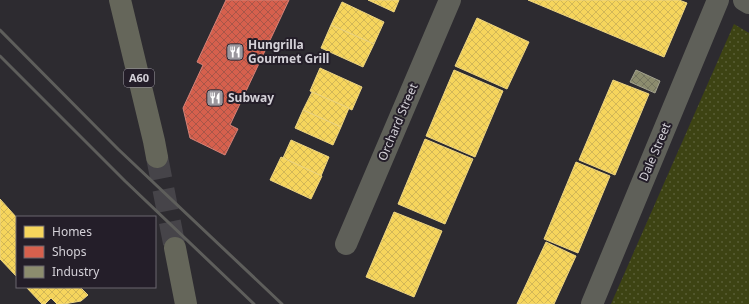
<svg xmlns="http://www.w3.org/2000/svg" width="749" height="304" viewBox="0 0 749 304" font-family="'Noto Sans',sans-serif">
	<defs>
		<pattern id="garden-dots" width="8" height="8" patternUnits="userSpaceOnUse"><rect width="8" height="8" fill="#3d4313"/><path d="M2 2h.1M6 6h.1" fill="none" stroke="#585d35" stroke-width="1.8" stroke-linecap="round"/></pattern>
		<pattern id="homes-cross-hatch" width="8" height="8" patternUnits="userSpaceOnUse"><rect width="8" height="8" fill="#f6d55c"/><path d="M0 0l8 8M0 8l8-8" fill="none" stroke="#d2b757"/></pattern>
		<pattern id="shops-cross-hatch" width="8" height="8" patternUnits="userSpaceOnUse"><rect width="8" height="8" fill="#d6604d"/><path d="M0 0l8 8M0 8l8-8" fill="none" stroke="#a95649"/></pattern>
		<pattern id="industry-cross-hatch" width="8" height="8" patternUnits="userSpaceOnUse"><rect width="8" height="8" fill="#8c8c6e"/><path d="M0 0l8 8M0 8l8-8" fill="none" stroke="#757560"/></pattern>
	</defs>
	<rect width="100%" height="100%" fill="#2d2b30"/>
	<path fill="url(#garden-dots)" d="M 734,24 L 749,33 L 749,304 L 611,304 Z"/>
	<g fill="url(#homes-cross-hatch)" stroke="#ecd481">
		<path d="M 368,0 L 399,0 L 394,12 Z"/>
		<path d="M 528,0 L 679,0 L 687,3 L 664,57 Z"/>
		<path d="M 342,2 L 384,22 L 374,44 L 331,25 Z"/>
		<path d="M 477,18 L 529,42 L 507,89 L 455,66 Z"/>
		<path d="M 331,25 L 374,44 L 363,67 L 321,48 Z"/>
		<path d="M 320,68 L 362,87 L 352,110 L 310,91 Z"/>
		<path d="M 454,70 L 503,91 L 475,157 L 426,136 Z"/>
		<path d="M 613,80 L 649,94 L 615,175 L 579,160 Z"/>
		<path d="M 312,92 L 349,108 L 341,127 L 303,110 Z"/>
		<path d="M 303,110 L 341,127 L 333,145 L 295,128 Z"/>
		<path d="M 425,139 L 473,159 L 445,224 L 398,204 Z"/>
		<path d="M 291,140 L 329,157 L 321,176 L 283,158 Z"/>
		<path d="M 281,157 L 322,176 L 311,199 L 270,180 Z"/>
		<path d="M 576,162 L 610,176 L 578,253 L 544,239 Z"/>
		<path d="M 0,199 L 17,218 L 17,277 L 0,259 Z"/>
		<path d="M 394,212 L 442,231 L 414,297 L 366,277 Z"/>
		<path d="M 546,242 L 576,256 L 554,304 L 517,304 Z"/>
		<path d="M 26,287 L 80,287 L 88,295 L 81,301 L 64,304 L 57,304 L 51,298 L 45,304 L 42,304 Z"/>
	</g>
	<path fill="url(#shops-cross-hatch)" stroke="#d58277" d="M 226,0 L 289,0 L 230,125 L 238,129 L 225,155 L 190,138 L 183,108 L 203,65 L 197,62 Z"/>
	<path fill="url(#industry-cross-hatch)" stroke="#a2a18e" d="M 636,70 L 660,81 L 655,93 L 630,82 Z"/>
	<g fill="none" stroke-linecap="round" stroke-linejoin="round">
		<path stroke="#464449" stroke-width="22" stroke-dasharray="22 11" stroke-linecap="butt" d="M 157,157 L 175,248"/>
		<g stroke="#5f6059" stroke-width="22">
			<path d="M 744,0 L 749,3"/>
			<path d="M 346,244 L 450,0"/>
			<path d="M 592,304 L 718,0"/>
		</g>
		<g stroke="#65665a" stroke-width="22">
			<path d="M 120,0 L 154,141 L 157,157"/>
			<path d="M 175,248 L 186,304"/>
		</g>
		<g stroke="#5e5e5b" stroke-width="3">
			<path d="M 0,30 L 118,149 L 282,304"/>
			<path d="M 0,56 L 125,181 L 254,304"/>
		</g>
	</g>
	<defs>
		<symbol id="restaurant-square" viewBox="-11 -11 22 22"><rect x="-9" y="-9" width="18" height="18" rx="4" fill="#9a979d" stroke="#241e29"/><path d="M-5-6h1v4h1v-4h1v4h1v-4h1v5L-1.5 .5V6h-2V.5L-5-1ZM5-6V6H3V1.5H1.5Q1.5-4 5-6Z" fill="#fff"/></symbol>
	</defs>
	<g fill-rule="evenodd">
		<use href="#restaurant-square" x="225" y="42" width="20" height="20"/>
		<use href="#restaurant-square" x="205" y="88" width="20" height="20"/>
	</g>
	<g text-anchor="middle" stroke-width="4" stroke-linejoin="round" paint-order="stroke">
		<rect fill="#241e29" stroke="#9f9ba4" stroke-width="1" x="124" y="69" width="30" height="18" rx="3"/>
		<g font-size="11" font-weight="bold" fill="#d4d1d8">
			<text x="139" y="82">A60</text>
		</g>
		<g font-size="12" font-weight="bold" fill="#d4d1d8" stroke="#241e29" text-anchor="start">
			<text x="248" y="49">Hungrilla<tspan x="248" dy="14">Gourmet Grill</tspan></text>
			<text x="228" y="102">Subway</text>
		</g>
		<g font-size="12" fill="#d4d1d8" stroke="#241e29">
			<text transform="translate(398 122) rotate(-67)" y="4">Orchard Street</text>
			<text transform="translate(655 152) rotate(-67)" y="4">Dale Street</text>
		</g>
	</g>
	<rect x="16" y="216" width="140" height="72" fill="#241e29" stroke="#6a666f"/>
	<rect x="24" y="226" width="20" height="12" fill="#f6d55c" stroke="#6a666f"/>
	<text x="52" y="236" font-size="12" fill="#d4d1d8">Homes</text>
	<rect x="24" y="246" width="20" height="12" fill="#d6604d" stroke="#6a666f"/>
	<text x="52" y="256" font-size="12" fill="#d4d1d8">Shops</text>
	<rect x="24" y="266" width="20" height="12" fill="#8c8c6e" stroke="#6a666f"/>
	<text x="52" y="276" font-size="12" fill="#d4d1d8">Industry</text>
</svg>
